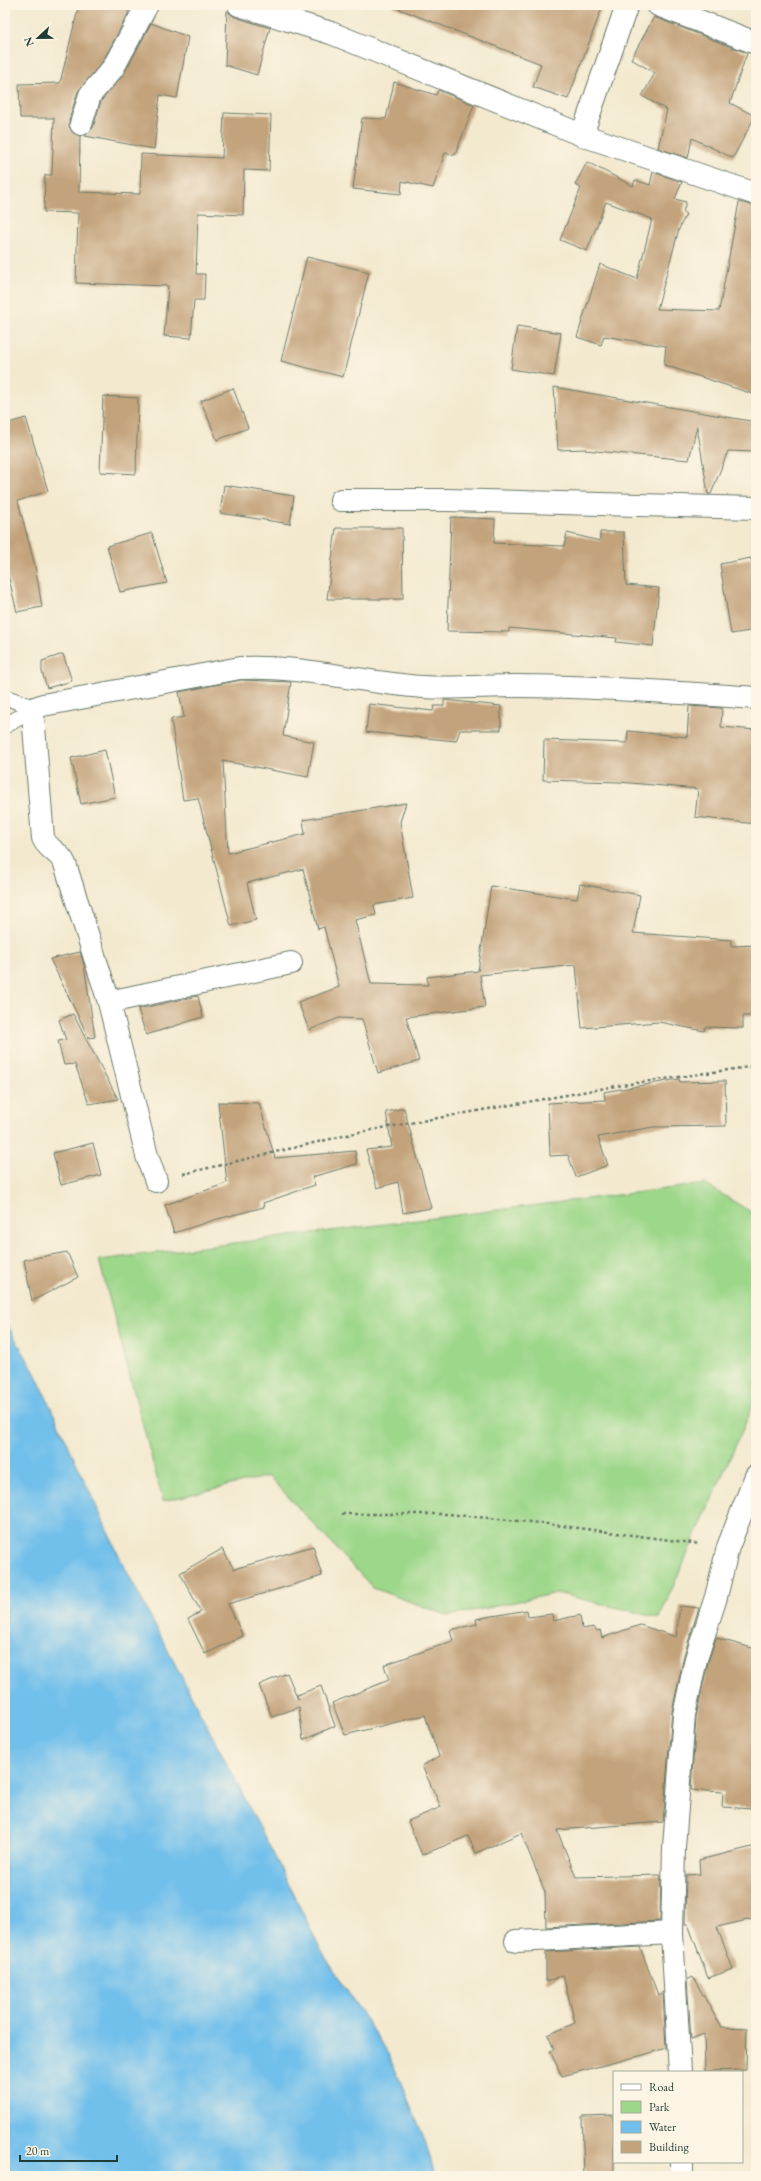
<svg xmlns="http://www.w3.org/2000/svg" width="761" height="2181" viewBox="0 0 761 2181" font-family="'EB Garamond',serif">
	<rect width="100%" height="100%" fill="#fcf5e5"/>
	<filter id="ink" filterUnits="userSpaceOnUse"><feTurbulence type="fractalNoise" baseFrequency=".025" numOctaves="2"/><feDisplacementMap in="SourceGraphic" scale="8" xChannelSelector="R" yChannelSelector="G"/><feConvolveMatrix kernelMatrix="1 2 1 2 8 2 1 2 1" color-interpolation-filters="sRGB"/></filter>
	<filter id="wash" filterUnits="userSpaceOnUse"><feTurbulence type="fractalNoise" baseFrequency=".012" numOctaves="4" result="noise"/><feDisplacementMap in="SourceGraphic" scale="16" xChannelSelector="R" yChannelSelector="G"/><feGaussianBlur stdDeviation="0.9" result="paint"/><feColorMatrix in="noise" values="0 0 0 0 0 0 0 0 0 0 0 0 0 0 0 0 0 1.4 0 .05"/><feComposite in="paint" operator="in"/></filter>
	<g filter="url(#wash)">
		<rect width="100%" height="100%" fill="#f3e9cf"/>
		<path fill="#9dd78a" stroke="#5e8a5f" d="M 705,1184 L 756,1215 L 756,1392 L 749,1415 L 659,1618 L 557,1593 L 449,1616 L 373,1588 L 269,1476 L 163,1501 L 99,1260 Z"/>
		<path fill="#71bfeb" stroke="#487e90" d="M 5,1321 L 35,1373 L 122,1562 L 274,1855 L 322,1952 L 390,2057 L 425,2140 L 435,2176 L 5,2176 Z"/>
		<g id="blocks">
			<g fill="#c3a37b">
				<path d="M 79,5 L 129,5 L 128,14 L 103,61 L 78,91 L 69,120 L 69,126 L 72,132 L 80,136 L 79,192 L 140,194 L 141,154 L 222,158 L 224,113 L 271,115 L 269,171 L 244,170 L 243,215 L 198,213 L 196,274 L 205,274 L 204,300 L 194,300 L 191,338 L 164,336 L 168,286 L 76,283 L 78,213 L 44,212 L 45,175 L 52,175 L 54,118 L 20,118 L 19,84 L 60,83 Z"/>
				<path d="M 394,5 L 603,5 L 568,99 L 533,87 L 541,64 L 394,7 Z"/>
				<path d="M 227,11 L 235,17 L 270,28 L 257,75 L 225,65 Z"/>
				<path d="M 654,17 L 747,53 L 730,103 L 755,116 L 733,158 L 692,138 L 688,158 L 658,148 L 667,110 L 642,96 L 655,73 L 631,59 Z"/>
				<path d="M 151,23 L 188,37 L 177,98 L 160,95 L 154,149 L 85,136 L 93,128 L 101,101 L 124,74 Z"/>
				<path d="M 394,82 L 436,95 L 438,90 L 474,105 L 455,155 L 445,153 L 433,188 L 402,181 L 401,194 L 353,189 L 362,118 L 386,119 Z"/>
				<path d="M 587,162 L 633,186 L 635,180 L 650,185 L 653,172 L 682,182 L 675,199 L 686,202 L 683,212 L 686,214 L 679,229 L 657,309 L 719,311 L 739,202 L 756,206 L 756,395 L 664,365 L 666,346 L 604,336 L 601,345 L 577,337 L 600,264 L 637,279 L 652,219 L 606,202 L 587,251 L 560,240 L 581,188 L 575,185 Z"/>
				<path d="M 307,257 L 369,272 L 343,377 L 281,361 Z"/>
				<path d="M 517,326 L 561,333 L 554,376 L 511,369 Z"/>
				<path d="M 554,387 L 756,422 L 756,452 L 728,451 L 711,494 L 708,494 L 697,426 L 689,460 L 585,450 L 586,449 L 558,450 Z"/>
				<path d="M 233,388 L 248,428 L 217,440 L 201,401 Z"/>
				<path d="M 103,396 L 138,398 L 136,474 L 100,472 Z"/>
				<path d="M 26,418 L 48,491 L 18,501 L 35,566 L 42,607 L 17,612 L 5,562 L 5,424 Z"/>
				<path d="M 224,485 L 294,496 L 290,524 L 220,513 Z"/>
				<path d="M 451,517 L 495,519 L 494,543 L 564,546 L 567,533 L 600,541 L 600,532 L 624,532 L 626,585 L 659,588 L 653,646 L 616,642 L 617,638 L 509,628 L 509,632 L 447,631 Z"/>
				<path d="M 336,528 L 402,528 L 403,599 L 327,599 Z"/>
				<path d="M 152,533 L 167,583 L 120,592 L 107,546 Z"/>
				<path d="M 751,558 L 756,586 L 756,630 L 731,634 L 720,564 Z"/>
				<path d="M 63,654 L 72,681 L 47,688 L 42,672 L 42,661 Z"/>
				<path d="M 241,680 L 291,682 L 283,736 L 314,742 L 308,777 L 223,761 L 228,853 L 305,834 L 303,820 L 406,803 L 400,822 L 413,898 L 374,905 L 376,915 L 355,920 L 371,984 L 428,985 L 427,977 L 478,971 L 491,886 L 577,899 L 580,884 L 640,895 L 633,933 L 731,940 L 731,946 L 756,945 L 756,1016 L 743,1016 L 743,1028 L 705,1027 L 704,1031 L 659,1022 L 582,1028 L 576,965 L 480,975 L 485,1007 L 406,1017 L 419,1061 L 378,1073 L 362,1019 L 339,1018 L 309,1030 L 298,1002 L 339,987 L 324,927 L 318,929 L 303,869 L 247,883 L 256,920 L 231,926 L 198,798 L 183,800 L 171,719 L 184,717 L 179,692 Z"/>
				<path d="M 444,700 L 501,706 L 501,730 L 460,730 L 456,741 L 366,732 L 369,704 L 433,711 L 434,706 L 444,706 Z"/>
				<path d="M 689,706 L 722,708 L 721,727 L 756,730 L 756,824 L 695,817 L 698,789 L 619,782 L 543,780 L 544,740 L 627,743 L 628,731 L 687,737 Z"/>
				<path d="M 105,750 L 115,797 L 81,804 L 71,758 Z"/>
				<path d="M 80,952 L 84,965 L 95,1037 L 89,1038 L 50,959 Z"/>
				<path d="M 198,996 L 203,1017 L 146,1035 L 138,1009 Z"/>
				<path d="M 73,1014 L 86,1039 L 118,1099 L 89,1104 L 75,1064 L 64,1065 L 58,1041 L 66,1040 L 59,1020 Z"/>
				<path d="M 679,1079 L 680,1082 L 725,1081 L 726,1126 L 653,1127 L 598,1137 L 608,1165 L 576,1177 L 568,1155 L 550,1156 L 548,1103 L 605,1100 L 604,1092 Z"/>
				<path d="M 218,1102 L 259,1103 L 275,1158 L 355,1151 L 357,1164 L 312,1177 L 315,1185 L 263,1203 L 264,1207 L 214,1220 L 174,1233 L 165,1205 L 227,1183 Z"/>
				<path d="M 404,1108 L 431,1208 L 403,1213 L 398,1182 L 377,1188 L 366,1150 L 392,1147 L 386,1112 Z"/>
				<path d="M 93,1143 L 101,1175 L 61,1185 L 53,1153 Z"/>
				<path d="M 67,1252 L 78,1277 L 32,1301 L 24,1260 Z"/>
				<path d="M 313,1546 L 322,1576 L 228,1604 L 243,1636 L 205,1654 L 188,1619 L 201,1612 L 180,1573 L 222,1549 L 234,1569 Z"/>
				<path d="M 680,1606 L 699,1608 L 684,1655 L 672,1712 L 663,1822 L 557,1830 L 576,1877 L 661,1875 L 660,1921 L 546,1927 L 545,1892 L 521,1833 L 476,1853 L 468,1836 L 422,1855 L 408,1821 L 441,1807 L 422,1766 L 439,1756 L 425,1715 L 345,1735 L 332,1703 L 389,1680 L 384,1665 L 453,1641 L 450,1630 L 477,1624 L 476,1619 L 527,1610 L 528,1617 L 552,1614 L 553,1621 L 580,1615 L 582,1629 L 594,1627 L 597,1631 L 600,1630 L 602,1638 L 640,1625 L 676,1637 Z"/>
				<path d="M 716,1638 L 756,1649 L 756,1732 L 752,1809 L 722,1807 L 723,1792 L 691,1790 L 696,1717 L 708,1662 Z"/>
				<path d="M 287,1673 L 298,1699 L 297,1695 L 321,1686 L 335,1726 L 303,1740 L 299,1707 L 272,1717 L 259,1685 Z"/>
				<path d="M 756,1846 L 756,1918 L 717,1927 L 733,1969 L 708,1978 L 688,1924 L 685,1924 L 686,1875 L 700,1874 L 699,1860 Z"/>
				<path d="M 640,1947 L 658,1995 L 663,1992 L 666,2048 L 643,2055 L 562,2076 L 550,2051 L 554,2049 L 548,2035 L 575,2023 L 563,1975 L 546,1982 L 546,1952 Z"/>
				<path d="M 693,1977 L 721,2027 L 747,2028 L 746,2070 L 705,2071 L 704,2034 L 691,2039 L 687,1980 Z"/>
				<path d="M 614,2115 L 614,2176 L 584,2176 L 582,2116 Z"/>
			</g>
		</g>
	</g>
	<g filter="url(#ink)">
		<use href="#blocks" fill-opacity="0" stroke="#69796a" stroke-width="1"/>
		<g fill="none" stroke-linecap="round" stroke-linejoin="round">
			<defs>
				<path id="lane" d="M 5,697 L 35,708 L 5,726"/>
				<g id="street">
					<path d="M 239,5 L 331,33 L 582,135 L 756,194"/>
					<path d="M 658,5 L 756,43"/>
					<path d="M 81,124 L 90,95 L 113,68 L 147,5"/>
					<path d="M 582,135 L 627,5"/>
					<path d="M 341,500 L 446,500 L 756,508"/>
					<path d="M 109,1002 L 291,963"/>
					<path d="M 156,1181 L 147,1156 L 109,1002 L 65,864 C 60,852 48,850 43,838 L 33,715 L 35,708 L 43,705 L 240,668 C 302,665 362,683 423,687 C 455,689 486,686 517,686 C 597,686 677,693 756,698"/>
					<path d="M 516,1941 L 672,1933"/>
					<path d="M 680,2072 L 672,1933 L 674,1847 L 684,1715 L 696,1659 L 716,1597 L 728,1547 L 756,1476"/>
					<path d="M 682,2162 L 682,2176"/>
				</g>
			</defs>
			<use href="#lane" stroke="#69796a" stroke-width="17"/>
			<use href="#street" stroke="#69796a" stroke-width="24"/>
			<g stroke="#69796a" stroke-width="2.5" stroke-dasharray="3 3" stroke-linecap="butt">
				<path d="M 183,1174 L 360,1132 L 622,1085 L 756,1066"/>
				<path d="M 342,1514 L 447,1514 L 540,1523 L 700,1544"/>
			</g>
			<use href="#lane" stroke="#fff" stroke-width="15"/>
			<use href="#street" stroke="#fff" stroke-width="22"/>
		</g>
	</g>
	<rect width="761" height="2181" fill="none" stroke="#fcf5e5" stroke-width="20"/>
	<rect x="613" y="2071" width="130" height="92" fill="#fcf5e5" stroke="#a4ab9e"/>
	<rect x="621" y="2084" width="20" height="6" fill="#ffffff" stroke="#a4ab9e"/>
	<text x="649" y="2091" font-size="12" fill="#1f3d34">Road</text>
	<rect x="621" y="2101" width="20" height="12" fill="#9dd78a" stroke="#a4ab9e"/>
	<text x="649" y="2111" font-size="12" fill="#1f3d34">Park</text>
	<rect x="621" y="2121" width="20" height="12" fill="#71bfeb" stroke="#a4ab9e"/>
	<text x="649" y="2131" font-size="12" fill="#1f3d34">Water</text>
	<rect x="621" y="2141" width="20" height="12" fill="#c3a37b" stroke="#a4ab9e"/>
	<text x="649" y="2151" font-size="12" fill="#1f3d34">Building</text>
	<g transform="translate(38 38) rotate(248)" stroke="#fcf5e5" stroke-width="3" paint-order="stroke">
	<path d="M0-3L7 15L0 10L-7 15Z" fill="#1f3d34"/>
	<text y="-6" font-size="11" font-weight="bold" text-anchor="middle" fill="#1f3d34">N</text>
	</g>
	<path d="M20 2155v6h97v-6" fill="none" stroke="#1f3d34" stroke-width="2"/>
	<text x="26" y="2155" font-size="12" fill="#1f3d34" stroke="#fcf5e5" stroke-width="3" paint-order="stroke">20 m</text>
</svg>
